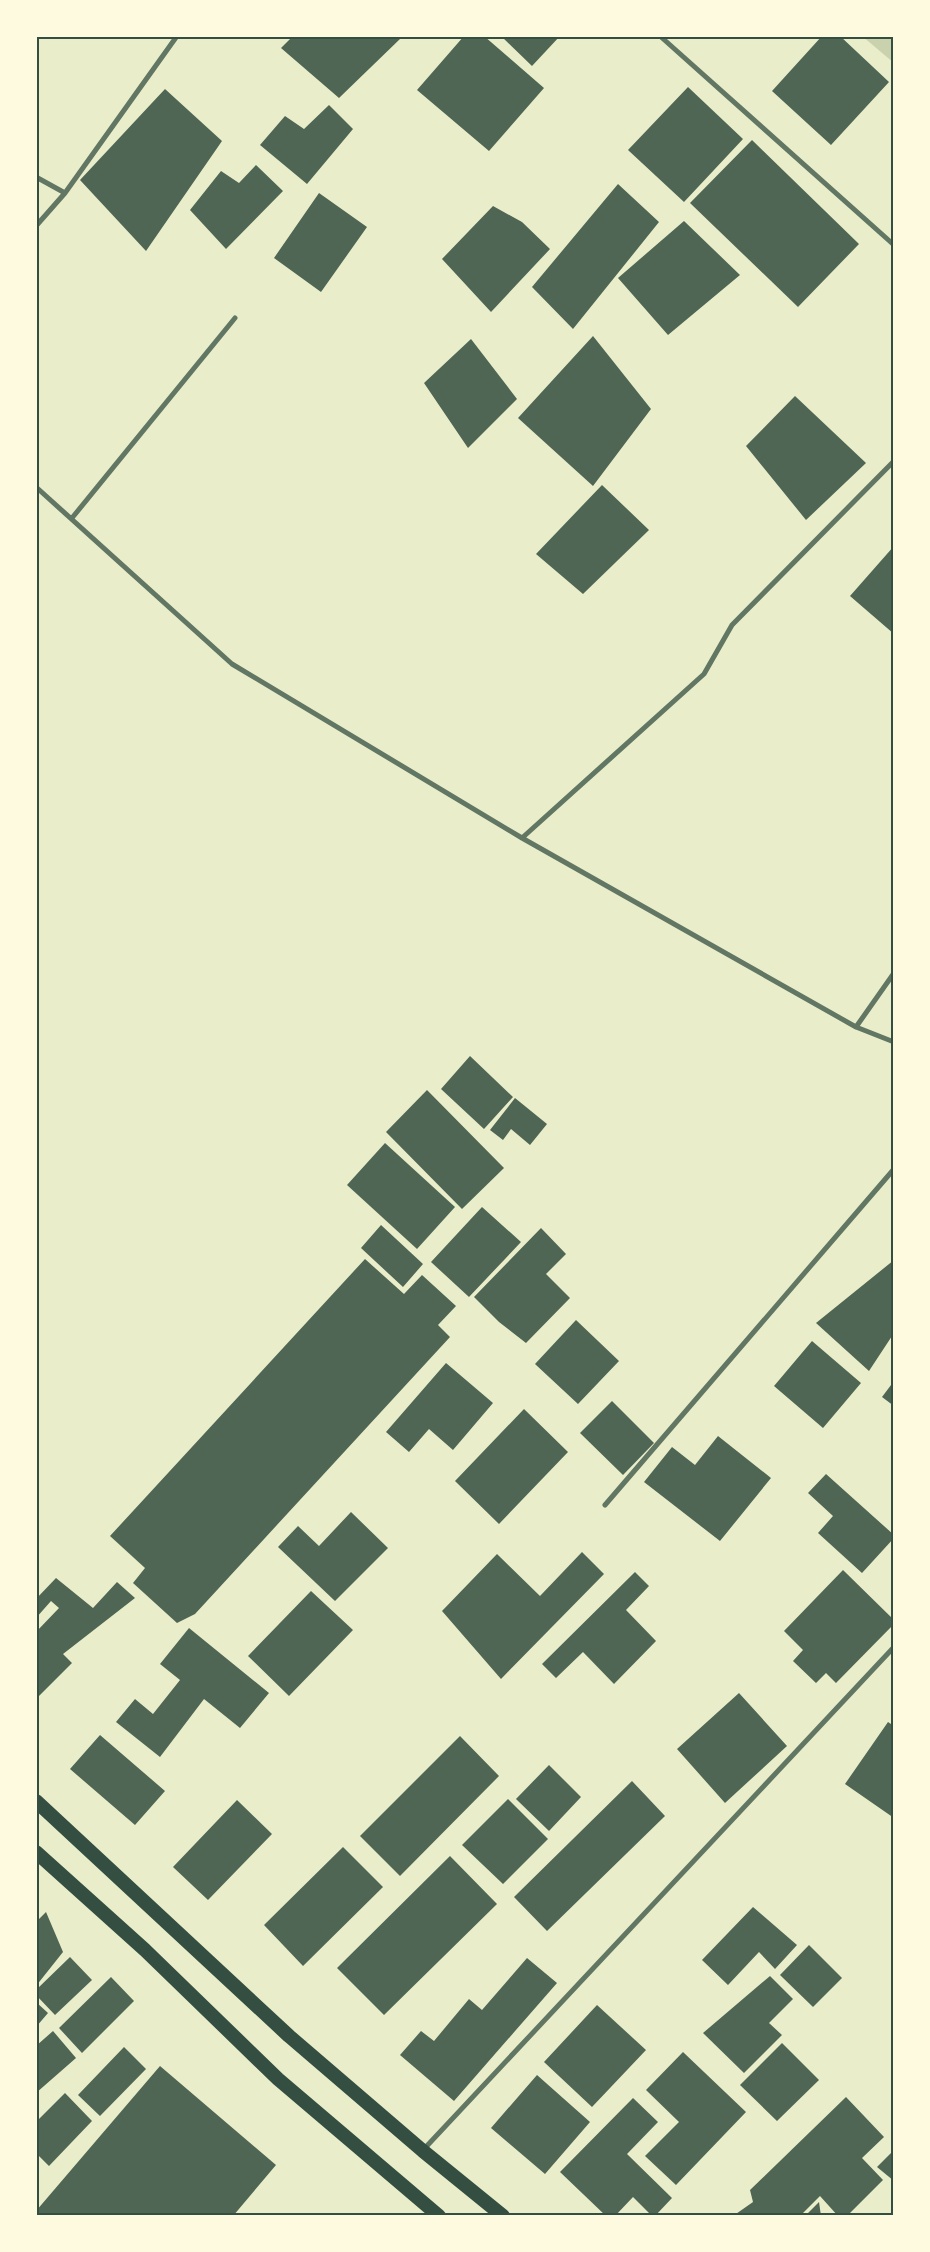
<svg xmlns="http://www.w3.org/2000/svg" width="930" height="2252" font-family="'Golos Text',sans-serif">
	<rect width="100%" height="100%" fill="#e9edc9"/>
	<path fill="#cad2ad" d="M862,36h32v27z"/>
	<path fill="#4f6655" d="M293,36h104l3,3 -61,59 -58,-50z
		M464,36h20l60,52 -55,63 -72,-61z
		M501,36h59l-28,30z
		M822,36h18l49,46 -58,63 -59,-54z
		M688,87l55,52 -59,63 -56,-52z
		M165,89l57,52 -76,110 -66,-71z
		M329,105l24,24 -46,55 -47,-39 25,-29 19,13z
		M752,140l107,104 -61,63 -108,-104z
		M256,165l27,26 -57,58 -36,-39 31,-39 18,12z
		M618,184l41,38 -86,107 -41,-42z
		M319,193l48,34 -46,65 -47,-34z
		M493,206l29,16 28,27 -59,63 -49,-53z
		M684,221l56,54 -72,60 -50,-57z
		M593,336l58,73 -58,77 -75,-68z
		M471,339l46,60 -49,49 -44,-65z
		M795,396l71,67 -60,57 -60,-74z
		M602,485l47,45 -66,64 -47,-40z
		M894,546v88l-44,-38z
		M470,1056l43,41 -29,32 -43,-40z
		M427,1090l77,78 -42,41 -76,-77z
		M515,1098l32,26 -17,21 -19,-16 -8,11 -13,-10z
		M385,1143l70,64 -38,42 -70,-64z
		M482,1207l39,35 -52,55 -38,-35z
		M381,1225l42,39 -20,23 -42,-39z
		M541,1228l25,26 -20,20 24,24 -44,45 -27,-21 -25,-25z
		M365,1259l39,35 18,-19 34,31 -18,19 12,12 -255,277 -18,9 -44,-40 12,-15 -35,-32z
		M894,1260v73l-25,38 -53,-48z
		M576,1320l43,41 -41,43 -43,-40z
		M812,1341l49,42 -38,45 -49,-42z
		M446,1363l47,40 -40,47 -24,-21 -20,23 -23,-20z
		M894,1381v25l-12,-9z
		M612,1401l42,42 -31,32 -43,-42z
		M524,1409l44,43 -69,72 -44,-43z
		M718,1436l53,42 -51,63 -76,-59 28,-35 23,18z
		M826,1474l68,61v3l-32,35 -44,-40 15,-17 -25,-23z
		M351,1512l37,36 -53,53 -57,-54 20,-21 21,20z
		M582,1552l22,22 -103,105 -59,-68 55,-57 43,42z
		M843,1570l51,50v4l-58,59 -10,-10 -10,10 -23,-22 10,-11 -19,-19z
		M635,1572l14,14 -23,24 30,31 -42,43 -31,-32 -27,26 -14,-14z
		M56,1578l37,30 24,-26 18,16 -72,56 9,9 -34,34 -2,-2v-63l23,-24 -8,-7 -15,17v-19z
		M311,1591l42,39 -64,66 -41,-40z
		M189,1628l80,65 -29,35 -36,-29 -44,58 -44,-35 19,-23 18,15 27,-34 -20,-16z
		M739,1693l48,53 -62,57 -48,-54z
		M888,1722l6,4v92l-49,-34z
		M100,1735l65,56 -30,34 -65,-56z
		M460,1736l39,40 -99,100 -40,-40z
		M549,1765l32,32 -32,34 -33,-32z
		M632,1781l33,35 -118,115 -33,-34z
		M508,1799l40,40 -45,45 -41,-39z
		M237,1800l35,34 -64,66 -35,-33z
		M343,1847l40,40 -80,79 -39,-41z
		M450,1856l47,48 -113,111 -47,-47z
		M753,1907l44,38 -22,24 -16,-17 -31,33 -26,-25z
		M46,1912l17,40 -27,34v-64z
		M809,1945l33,33 -29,29 -33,-32z
		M70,1957l22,23 -37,35 -19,-20v-5z
		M527,1958l30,25 -103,118 -54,-46 21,-24 13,10 35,-42 13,11z
		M770,1976l23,23 -24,24 13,12 -38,38 -41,-40z
		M111,1977l23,24 -52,52 -23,-25z
		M36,2002l12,11 -12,14z
		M597,2005l49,45 -54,57 -48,-45z
		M53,2031l23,27 -40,35v-47z
		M782,2043l37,37 -42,41 -37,-36z
		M124,2047l22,22 -46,47 -22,-21z
		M683,2052l63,60 -70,73 -31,-29 34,-34 -33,-32z
		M160,2066l116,99 -43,51h-197v-5z
		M537,2075l53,47 -45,52 -54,-46z
		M65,2093l27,28 -43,45 -13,-13v-31z
		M846,2097l38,40 -22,21 21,22 -36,36h-9l-18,-20 -20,20h-67l20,-14 -3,-12z
		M633,2098l25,24 -31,32 45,44 -17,18h-3l-19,-19 -18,19h-9l-46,-44z
		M894,2150v31l-17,-14z
		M819,2202l2,14h-16z"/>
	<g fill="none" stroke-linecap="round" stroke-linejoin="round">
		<path stroke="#617663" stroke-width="5" d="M660,36l234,209
			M36,177l29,16
			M36,226l29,-33 112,-157
			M36,487l196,177 290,174 334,189 38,15
			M72,518l163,-200
			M522,838l182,-164 28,-49 162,-164
			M856,1027l38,-54
			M605,1505l289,-336
			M424,2149l470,-502"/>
		<path stroke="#344e41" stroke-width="14" d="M36,1801l253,235 134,115 80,65
			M36,1852l109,98 133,129 161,137"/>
	</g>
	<rect width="930" height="2252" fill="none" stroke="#fefae0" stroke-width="75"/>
	<rect x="38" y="38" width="854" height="2176" fill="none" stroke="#344e41" stroke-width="2"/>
</svg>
